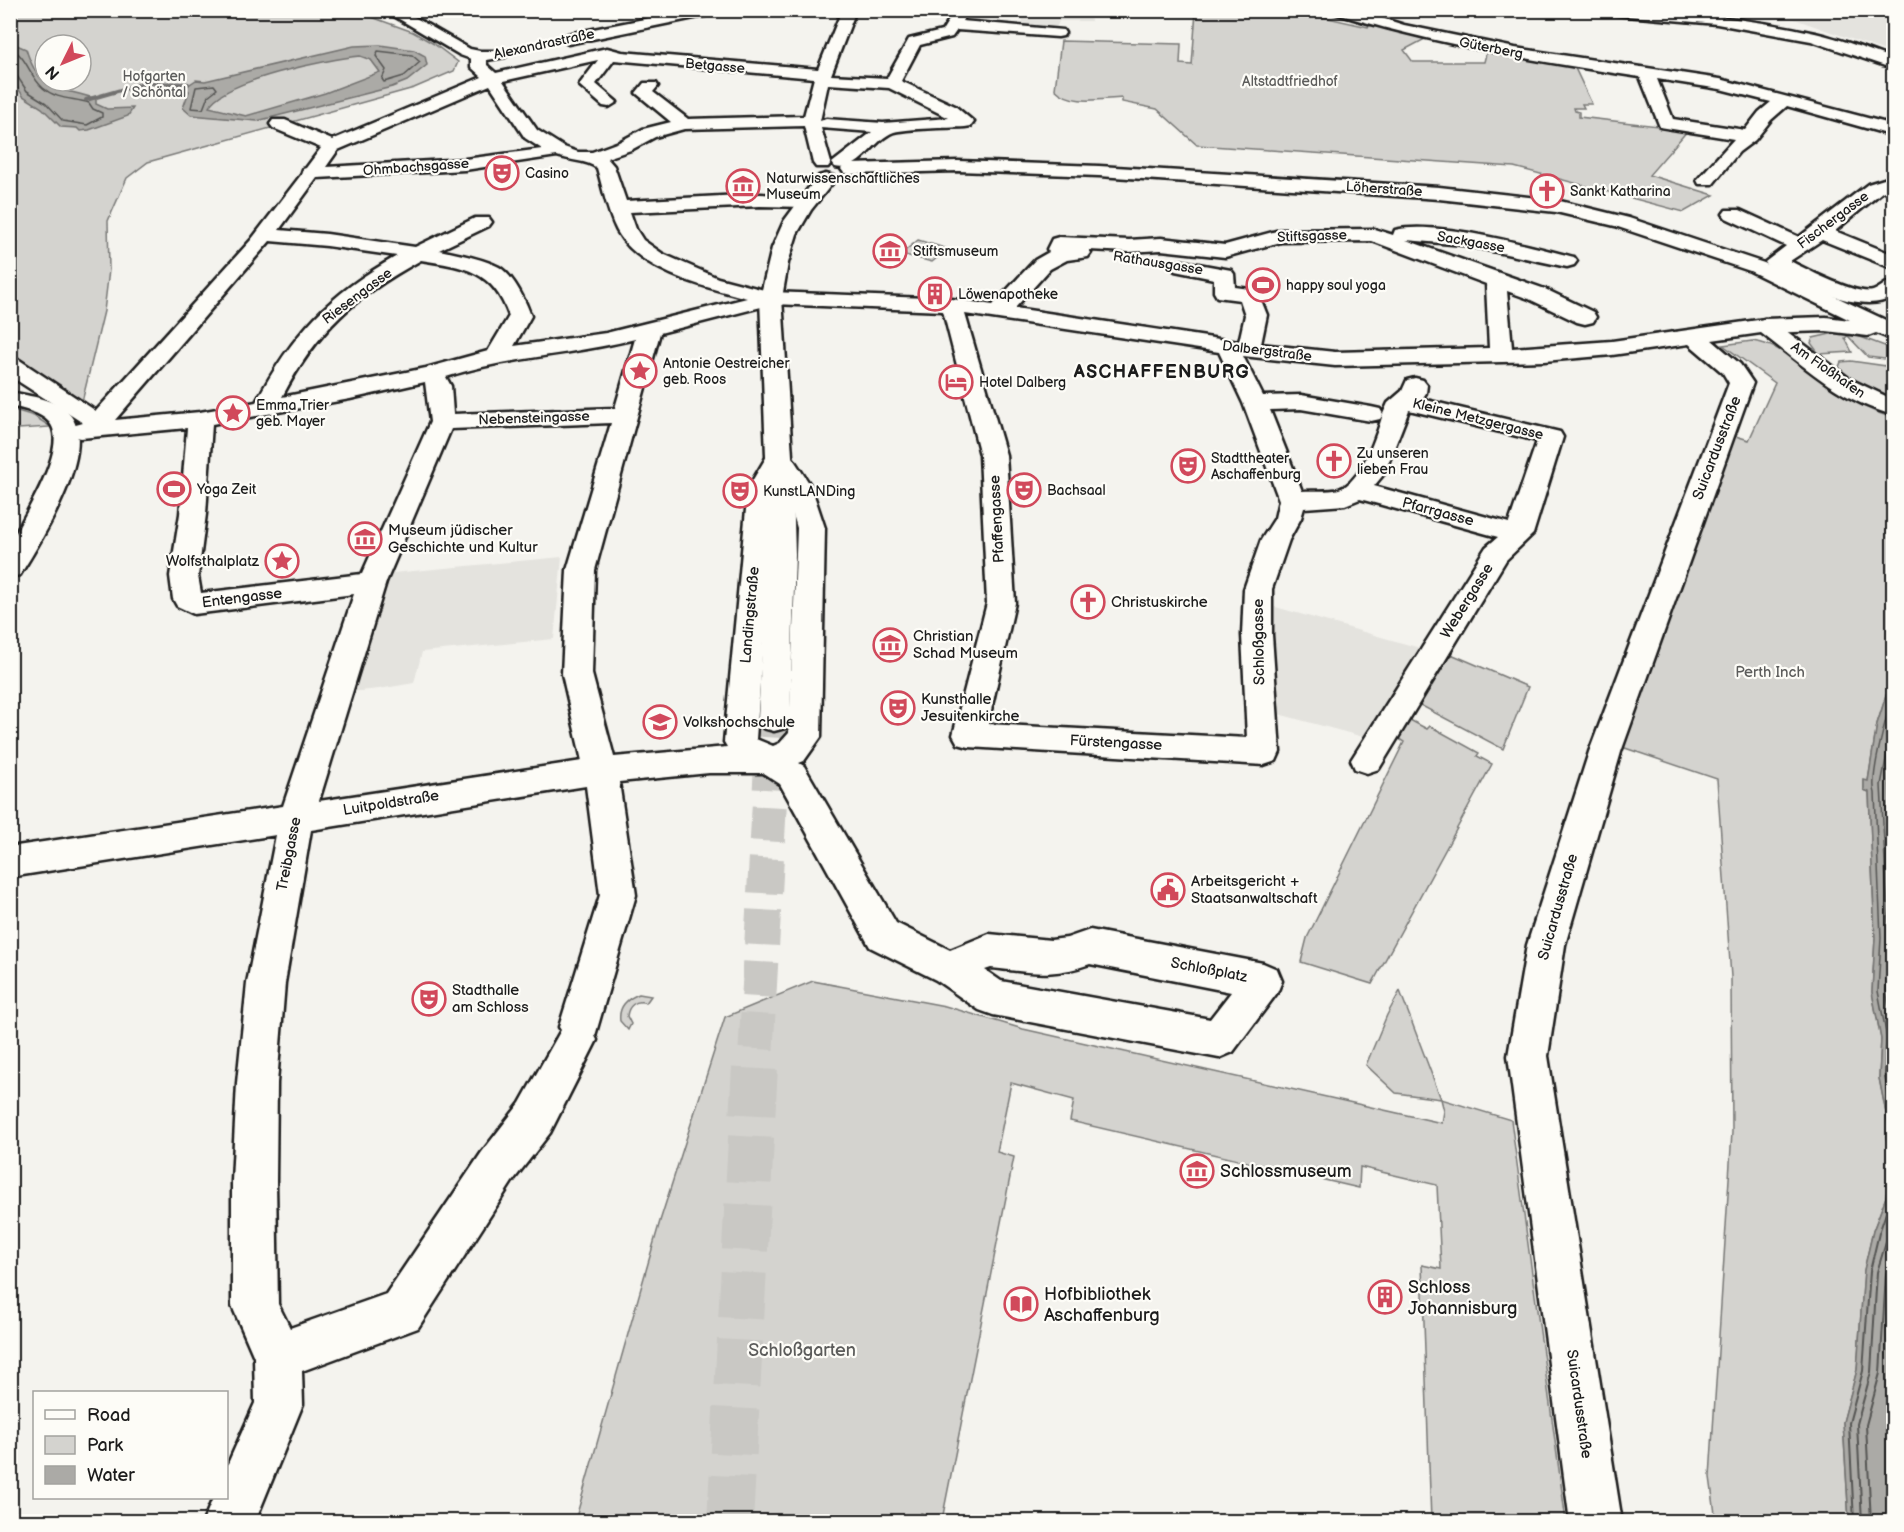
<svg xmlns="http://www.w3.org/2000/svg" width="1904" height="1532" font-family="'Balsamiq Sans',sans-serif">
	<rect width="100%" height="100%" fill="#f4f3ee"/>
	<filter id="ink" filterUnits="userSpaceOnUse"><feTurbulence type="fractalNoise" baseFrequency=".0167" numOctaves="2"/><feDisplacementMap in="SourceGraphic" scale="12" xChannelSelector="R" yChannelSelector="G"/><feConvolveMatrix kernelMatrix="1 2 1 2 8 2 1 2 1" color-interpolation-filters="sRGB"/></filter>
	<g filter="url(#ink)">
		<path fill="#e4e3de" d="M1025,11h64l2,10h-32l-4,10 -34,-3z
			M1772,11h121v43z
			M562,557l-8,82 -132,13 -8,31 -35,6 -39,4 42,-119z
			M1265,604l162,46 -60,88 -96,-26z"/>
		<path fill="#d4d3cf" stroke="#787876" stroke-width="1.5" fill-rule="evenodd" d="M30,10l325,1 58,21 21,12 24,18 -4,9 -40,17 -266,74 -21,16 -19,43 1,49 -5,41 -22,91 -71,-27v-361zM45,45h36v36h-36z
			M1196,11h101l71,16 4,-2 53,14 -21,11 9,12h71l3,-12 39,9 47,5 19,40h-10l2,4h-10l1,3 4,1v5l79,9 1,-2 30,5 -40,46 65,20 -30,17 -170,-45 -317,-22 -40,-36 -35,-7v-4c-23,1 -50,8 -67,-9l6,-48 120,3 -1,20 12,1z
			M918,240l30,9 -16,13 -31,-8z
			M1835,333l20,2 38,14v11l-25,-3 -20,-21 -3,2 7,14 -33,2 -8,-11 2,-5z
			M1752,341c31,4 51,26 75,44 21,15 42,26 66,33v224l-6,51 -10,31 -9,57h-4v9l5,2 6,146 -3,54 9,47 -2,39 12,60 -4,-1 2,15 4,1 -7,44 -13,34 -9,39 -7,100 -14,52 6,99h-133l-6,-44 22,-345 -1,-155 -14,-198 -101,-34 116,-310 17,5 26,-57 -52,-38z
			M1851,361l42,6v32c-17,-4 -44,-17 -54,-32l2,-5z
			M11,409l23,7 17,11 -33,2 -7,-13z
			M1451,654l77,33 -25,62 -83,-44z
			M1408,719l19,10 3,-3 49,27 -2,3 15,8 -120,220 -71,-22 6,-24 97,-196 -8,-5z
			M813,981l132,25 78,23 419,94 2,-12 -3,-12 -45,-6 -30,-28 21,-50 13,-24 41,108 70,21 55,401h-135l-9,-256 19,4 -4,-84 -77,-18 -1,21 -289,-67 4,-21 -63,-17 -14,69 17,5 -72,363 -21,-7 -3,9 -343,-1 85,-300 65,-204z
			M639,994l12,2 -5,7c-10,-4 -18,3 -19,13l4,8 -3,6 -8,-9c-2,-14 6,-22 19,-27z"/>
		<path fill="#abaaa6" stroke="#72716f" stroke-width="1.5" fill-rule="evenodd" d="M10,42l16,7c14,46 34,37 70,50v5l11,5 26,-1 -5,8 -39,14 -9,1 -3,-3 -16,-1 -19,-19 -19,-12 -12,-19z
			M380,45l34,5 11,6 2,9 -20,16 -15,6 -135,34 -66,-6 -8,-7 6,-17 -5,-3 12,-8 9,1 149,-35zM360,56l11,4 9,12 -55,21 -79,23 -37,-9c14,-27 120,-48 151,-51z
			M1893,642v879h-44l-6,-99 14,-52 7,-100 9,-39 13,-34 7,-43 -4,-2 -3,-15 5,1 -12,-60 2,-39 -9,-47 3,-54 -6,-146 -5,-2v-10l4,1 9,-57 10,-31z"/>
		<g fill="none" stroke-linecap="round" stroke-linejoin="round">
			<path stroke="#555553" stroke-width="1.5" d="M10,48c17,8 19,28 33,40 14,12 30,10 46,15l4,6 9,4v4l-15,8 -24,-4 -17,-18 -19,-12 -10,-15 -7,-1
				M378,51l34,4 8,7 -16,14 -20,6 -2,-3 4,-9 -10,-14z
				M214,85l3,4 -9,7 -5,13 -12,-1 5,-21z
				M1894,718l-13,67 8,153 -3,53 8,42
				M1894,769l-4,16 4,69
				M1886,1049l1,-11 -9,-47 3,-53 -6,-145c-6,-15 13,-83 19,-101"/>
			<path stroke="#555553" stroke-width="2" d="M1886,1048l-1,29 9,47
				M1854,1522l-5,-99 14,-52 7,-100 9,-38 15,-43
				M1862,1522l-5,-98 14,-52 6,-100 17,-56
				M1871,1522l-5,-97 14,-52 6,-99 8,-31"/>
			<path stroke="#72716f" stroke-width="4" d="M86,100l59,-17 43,1"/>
			<path stroke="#c9c8c4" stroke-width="35" stroke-dasharray="35 17" stroke-linecap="butt" d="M756,1049l18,-330"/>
			<path stroke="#c9c8c4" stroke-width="46" stroke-dasharray="46 22" stroke-linecap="butt" d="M730,1522l26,-474"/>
			<g stroke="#1c1c1c" stroke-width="5">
				<path id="minor" d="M384,10h18l68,39 10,2h25l3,3 -3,3 -18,3v5l9,8 111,-25 15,4 196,17 24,-59h14l-25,65 56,3 22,-39 33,-8 13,-21h14l-7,11 101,9 2,3 -2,3 -5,1 -101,-7 -5,7 -32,8 -19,36 54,25 19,16 -3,4 -6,1c-18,1 -56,1 -71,5 -21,7 -33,41 -59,35l-3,-4 40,-31 -51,-4 10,35 -3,4h-12l-3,-4 -9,-37 -120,3 -29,8 -24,13 -24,8 7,8 12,35 134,-7 53,3 3,4 -3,4 -7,2 -46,-1 -130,6 6,17 7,11 20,14 55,24 54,14 180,7 41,6 42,-45 14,-8 -2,-3 5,-10 7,-2 70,3 32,-2 64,7 55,-15 94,-1 19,6 2,-5c41,-10 136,16 179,27l3,4 -3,4 -7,2 -103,-22 -58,-5 139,49 48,23 3,5 -3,5 -8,2 -8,-2 -48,-23 -22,-8 5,57 100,-7 153,-22 8,2 77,58 44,21v15c-53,-13 -91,-50 -133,-82l-49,7 28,24 13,19 -132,369 -56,193 -17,111 74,466h-52l-62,-466 19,-111 62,-193 140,-369 -6,-10 -34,-29 -77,11 -68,6 -209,5 -92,-10 20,40 38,-1 70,12 9,2 3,5 5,-11 14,-12 5,-11 8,-2 8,2 4,5 -1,8 -4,6 138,33 3,5 -30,97 -27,26 -127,209 -12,4 -12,-4 -4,-9 135,-213 12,-10 -138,-38 -15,6 -41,3 -3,10 -12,22 -17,49v46l8,117 -4,9 -12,4 -295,-18 -11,-3 -5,-9 34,-132 -7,-148 -37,-144 -170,-7 -113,29 -65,237 -3,104 22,83 113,-10 -3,-5 24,-254 22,-37 9,-3 9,3 23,35 14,42 -4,209 -17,24 -5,2 5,3 92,157 54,27 39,-16 62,6 16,-2 23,-8 173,33 14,6 5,12 -5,12 -44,59 -14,6 -226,-43 -14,-5 -43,-30 -66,-33 -90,-163 -17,-11h-54l-90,9 17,113 -41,141 2,4 -47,93 -38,49 -94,146 -116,43 1,33 -48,118h-52l10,-24h13v-30l29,-65 -1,-46 -22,-51v-125l5,-98 10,-100 29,-148 -266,42v-30l273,-41 71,-212 -160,20 -17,-8 -4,-7 -3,-23 10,-62 7,-86 -106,10 -9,-2 -3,-5 3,-5 11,-3 -73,-47v-19l8,2 78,52 155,-171 50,-65 2,-6 3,-1 15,-20 -48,-20 -3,-4 3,-4h12l47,20 150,-63 -11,-10v-8l-11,-4zM598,60l-19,25 24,21 6,1 8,-5 -21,-18 18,-24 200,18 -10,38 -116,3 -35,-27 5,-6 -2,-3h-12l-8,10 35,29 -28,7 -24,13 -27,10h-14l-14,-5 -27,-17 -34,-49zM828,84l61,4 60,30 -66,5 -57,-4 -6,2zM490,85l35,53 17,11 -77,10 -139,8 12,-17zM557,156c13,5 30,4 40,12 6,20 10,44 20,63 23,41 88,56 130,67l-141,35 -92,13 17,-30c-5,-15 -17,-38 -29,-47 -12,-9 -48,-16 -63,-19l50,-24 3,-4 -3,-4h-14l-60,29 -88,-13 -48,-4 38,-52 148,-8zM270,241l57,5 70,10c-68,38 -105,78 -141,146l-56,10 -85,8zM1372,241l114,43 3,64 -154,4 -74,-8 6,-29 -10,-25 -22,-3 -1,-13 -3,-4 -49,-9 -7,2 -3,4 3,4 39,8v13l3,5 23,3 5,15 -6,27 -224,-34 35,-39 17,-9 21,-3 3,-4 -2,-3 40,2 32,-2 64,7 56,-15zM421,260c44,7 72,10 88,56l-21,35 -62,17 -144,29c36,-68 72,-100 139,-137zM965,314l254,38 24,51 36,97 -4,18 -14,22 -17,49 -2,46 5,103 -259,-14 27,-121 -9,-148zM635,339l-20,69 -162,6 -2,-28 -5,-9c62,-20 126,-22 189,-38zM425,382l5,40 -68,152 -161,19 -3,-17 8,-62 6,-90 138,-25zM1301,409l70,12 9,-2 3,-5c-6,20 -22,69 -44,75 -11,3 -26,1 -37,2l-32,-81zM1409,410l128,31 -28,82 -135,-37 10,-12zM611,423l-44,147 -5,104 20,87 -263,40 67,-219 65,-153zM780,478l5,8 12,42 -8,205 -9,10 -7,3 -17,-7 18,-251zM586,786l14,109 -41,132 2,3 -41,73 -38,49 -96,142 -96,34 -12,-24 -2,-123 1,-98 8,-100 26,-153zM1090,964l141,28 -21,27 -209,-38 -16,-11 6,-2c40,4 60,10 99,-4z
					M690,10h31l-7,4 -146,30 -8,-5 8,-5z
					M1332,10h24l48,15 111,23 205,31 174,46v11l-107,-30 -16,14 -16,20 -16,12 -26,32h-14l-2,-4 37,-41 -74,-12 -20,-50c-104,-16 -206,-33 -306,-64zM1657,79l63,10 51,13 -12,10 -14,18 -72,-11z
					M1597,10c74,0 146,7 218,23 27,6 53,17 79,26v10l-83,-28 -94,-17 -113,-10z
					M1894,176v12l-12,4 -47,39 59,24v14l-72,-29 -32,21c16,8 67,35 83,30 8,-3 12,-9 21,-11v16c-32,22 -96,-14 -126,-30l-3,-4 21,-16 -60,-28 -3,-4 3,-4h14l59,27 69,-53z"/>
			</g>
			<g stroke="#1c1c1c" stroke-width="5">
				<path id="major" d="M10,10h8l-8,5z
					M958,161l141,5 340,21 117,13 73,18 135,45 130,61v16l-18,-7 -8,3 -42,-5 -61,2 -8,-2 -3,-5 3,-5 8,-2 61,-2 24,3 -100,-49 -135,-45 -59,-14 -117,-13 -340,-23 -141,-5 -108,3 -6,-1 -3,-4 3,-4 6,-1z
					M826,174l7,2 2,4 -24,30 -14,24 -9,29 -6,35 10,158 3,98 -5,165 -5,9 -11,3 -11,-3 -5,-9 9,-165 -1,-98 -6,-158 12,-50 12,-27 23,-31 12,-14z
					M10,392c20,4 46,7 60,23 29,34 -30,128 -50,160l-10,2c0,-10 -2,-27 2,-36 10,-24 59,-95 37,-119 -9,-10 -26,-13 -39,-16z"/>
			</g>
			<use href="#minor" fill="#fdfcf7" fill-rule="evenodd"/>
			<use href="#major" fill="#fdfcf7" fill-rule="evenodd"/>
		</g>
	</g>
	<defs>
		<g id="theatre-ring" transform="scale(1.725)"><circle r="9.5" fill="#fdfcf7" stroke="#d1495b" stroke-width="1.5"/><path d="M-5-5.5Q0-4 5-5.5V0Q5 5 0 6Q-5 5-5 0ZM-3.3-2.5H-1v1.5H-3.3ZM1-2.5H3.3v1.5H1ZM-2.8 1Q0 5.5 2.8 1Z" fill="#d1495b"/></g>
		<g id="museum-ring" transform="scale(1.725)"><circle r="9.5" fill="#fdfcf7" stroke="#d1495b" stroke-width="1.5"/><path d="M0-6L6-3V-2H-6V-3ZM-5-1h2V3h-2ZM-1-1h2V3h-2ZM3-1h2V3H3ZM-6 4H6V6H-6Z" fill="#d1495b"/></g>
		<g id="church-ring" transform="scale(1.725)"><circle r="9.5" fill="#fdfcf7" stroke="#d1495b" stroke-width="1.5"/><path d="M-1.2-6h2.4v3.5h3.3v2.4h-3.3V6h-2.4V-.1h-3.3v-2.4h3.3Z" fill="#d1495b"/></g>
		<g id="stadium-ring" transform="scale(1.725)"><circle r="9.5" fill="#fdfcf7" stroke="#d1495b" stroke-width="1.5"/><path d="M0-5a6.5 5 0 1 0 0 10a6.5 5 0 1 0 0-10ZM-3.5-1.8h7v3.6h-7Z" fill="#d1495b"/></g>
		<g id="building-ring" transform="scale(1.725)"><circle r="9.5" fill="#fdfcf7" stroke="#d1495b" stroke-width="1.5"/><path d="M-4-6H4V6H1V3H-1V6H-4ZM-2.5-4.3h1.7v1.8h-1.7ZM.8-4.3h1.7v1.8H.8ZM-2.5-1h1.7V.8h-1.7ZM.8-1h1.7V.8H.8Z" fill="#d1495b"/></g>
		<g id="sight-ring" transform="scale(1.725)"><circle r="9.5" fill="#fdfcf7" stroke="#d1495b" stroke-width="1.5"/><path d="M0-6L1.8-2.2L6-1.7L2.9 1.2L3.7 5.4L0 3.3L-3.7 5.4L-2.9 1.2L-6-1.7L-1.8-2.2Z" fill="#d1495b"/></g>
		<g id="hotel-ring" transform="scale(1.725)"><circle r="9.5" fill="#fdfcf7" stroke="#d1495b" stroke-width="1.5"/><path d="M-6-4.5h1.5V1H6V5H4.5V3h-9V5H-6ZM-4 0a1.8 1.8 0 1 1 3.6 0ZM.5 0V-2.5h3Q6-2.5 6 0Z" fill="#d1495b"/></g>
		<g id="university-ring" transform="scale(1.725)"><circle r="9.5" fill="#fdfcf7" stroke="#d1495b" stroke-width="1.5"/><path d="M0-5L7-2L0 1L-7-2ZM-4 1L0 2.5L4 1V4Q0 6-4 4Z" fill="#d1495b"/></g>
		<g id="civic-ring" transform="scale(1.725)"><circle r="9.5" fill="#fdfcf7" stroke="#d1495b" stroke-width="1.5"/><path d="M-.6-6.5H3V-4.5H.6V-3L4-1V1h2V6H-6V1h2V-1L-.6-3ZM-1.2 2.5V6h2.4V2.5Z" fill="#d1495b"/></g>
		<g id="library-ring" transform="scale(1.725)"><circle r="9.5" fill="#fdfcf7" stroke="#d1495b" stroke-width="1.5"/><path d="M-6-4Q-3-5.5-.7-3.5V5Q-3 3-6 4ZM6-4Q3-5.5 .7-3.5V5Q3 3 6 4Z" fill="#d1495b"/></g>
	</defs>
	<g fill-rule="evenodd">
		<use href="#theatre-ring" x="502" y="173"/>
		<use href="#museum-ring" x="743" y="186"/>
		<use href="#church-ring" x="1547" y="191"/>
		<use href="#museum-ring" x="890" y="251"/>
		<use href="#stadium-ring" x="1263" y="285"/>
		<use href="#building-ring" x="935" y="294"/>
		<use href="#sight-ring" x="640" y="371"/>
		<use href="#hotel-ring" x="956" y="382"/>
		<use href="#sight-ring" x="233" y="413"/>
		<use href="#church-ring" x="1334" y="461"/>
		<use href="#theatre-ring" x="1188" y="466"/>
		<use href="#stadium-ring" x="174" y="489"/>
		<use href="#theatre-ring" x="1024" y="490"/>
		<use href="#theatre-ring" x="740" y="491"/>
		<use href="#museum-ring" x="365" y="539"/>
		<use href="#sight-ring" x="282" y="561"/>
		<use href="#church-ring" x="1088" y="602"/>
		<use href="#museum-ring" x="890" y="645"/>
		<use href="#theatre-ring" x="898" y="708"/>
		<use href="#university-ring" x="660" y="722"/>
		<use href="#civic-ring" x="1168" y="890"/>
		<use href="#theatre-ring" x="429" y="999"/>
		<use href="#museum-ring" x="1197" y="1171"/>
		<use href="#building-ring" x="1385" y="1297"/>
		<use href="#library-ring" x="1021" y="1304"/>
	</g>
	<g text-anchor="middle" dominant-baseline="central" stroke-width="4.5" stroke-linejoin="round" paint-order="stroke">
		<g font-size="14" fill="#1c1c1c" stroke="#fdfcf7">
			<text transform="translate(544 44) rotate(-12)">Alexandrastraße</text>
			<text transform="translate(1491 48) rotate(11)">Güterberg</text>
			<text transform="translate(715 66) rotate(5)">Betgasse</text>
			<text transform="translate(416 167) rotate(-4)">Ohmbachsgasse</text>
			<text transform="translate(1384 189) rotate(4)">Löherstraße</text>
			<text transform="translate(1833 220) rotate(-37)">Fischergasse</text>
			<text transform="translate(1312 236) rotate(-2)">Stiftsgasse</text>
			<text transform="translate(1471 242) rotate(10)">Sackgasse</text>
			<text transform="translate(1158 263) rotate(9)">Rathausgasse</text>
			<text transform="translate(357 296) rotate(-37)">Riesengasse</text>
			<text transform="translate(1267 351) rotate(7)">Dalbergstraße</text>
			<text transform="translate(1828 370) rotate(35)">Am Floßhafen</text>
			<text transform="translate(534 418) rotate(-2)">Nebensteingasse</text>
			<text transform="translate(1478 419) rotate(14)">Kleine Metzgergasse</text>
		</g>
		<g font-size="14" fill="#5c5c5b" stroke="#fdfcf7">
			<text x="154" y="76">Hofgarten<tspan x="154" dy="16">/ Schöntal</tspan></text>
			<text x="1290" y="81">Altstadtfriedhof</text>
		</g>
		<g font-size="14" fill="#1c1c1c" stroke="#fdfcf7" text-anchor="start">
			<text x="525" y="173">Casino</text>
			<text x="766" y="178">Naturwissenschaftliches<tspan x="766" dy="16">Museum</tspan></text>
			<text x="1570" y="191">Sankt Katharina</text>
			<text x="913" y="251">Stiftsmuseum</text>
			<text x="1286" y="285">happy soul yoga</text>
			<text x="958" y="294">Löwenapotheke</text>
			<text x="663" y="363">Antonie Oestreicher<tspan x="663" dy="16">geb. Roos</tspan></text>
			<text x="979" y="382">Hotel Dalberg</text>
			<text x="256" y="405">Emma Trier<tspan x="256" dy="16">geb. Mayer</tspan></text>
			<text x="1357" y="453">Zu unseren<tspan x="1357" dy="16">lieben Frau</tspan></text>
			<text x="1211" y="458">Stadttheater<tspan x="1211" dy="16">Aschaffenburg</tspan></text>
			<text x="197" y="489">Yoga Zeit</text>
			<text x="1047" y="490">Bachsaal</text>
			<text x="763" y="491">KunstLANDing</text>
		</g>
		<g font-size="15" fill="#1c1c1c" stroke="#fdfcf7">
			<text transform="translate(1717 448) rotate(-69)">Suicardusstraße</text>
			<text transform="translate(1438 512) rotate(15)">Pfarrgasse</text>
			<text transform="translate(997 519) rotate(-93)">Pfaffengasse</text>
			<text transform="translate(242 598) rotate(-7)">Entengasse</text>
			<text transform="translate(1467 601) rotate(-58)">Webergasse</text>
			<text transform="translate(750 615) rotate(-85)">Landingstraße</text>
			<text transform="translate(1259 642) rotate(-91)">Schloßgasse</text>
			<text transform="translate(1116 743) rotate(3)">Fürstengasse</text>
			<text transform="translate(391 803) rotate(-9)">Luitpoldstraße</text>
			<text transform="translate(289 854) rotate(-79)">Treibgasse</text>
			<text transform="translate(1558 907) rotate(-74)">Suicardusstraße</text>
			<text transform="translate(1209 970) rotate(11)">Schloßplatz</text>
			<text transform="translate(1579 1404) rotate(82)">Suicardusstraße</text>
		</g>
		<g font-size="15" fill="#1c1c1c" stroke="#fdfcf7" text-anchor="start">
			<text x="388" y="530">Museum jüdischer<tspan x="388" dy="17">Geschichte und Kultur</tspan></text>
			<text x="259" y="561" text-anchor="end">Wolfsthalplatz</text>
			<text x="1111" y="602">Christuskirche</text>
			<text x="913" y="636">Christian<tspan x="913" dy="17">Schad Museum</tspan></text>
			<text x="921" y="699">Kunsthalle<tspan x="921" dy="17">Jesuitenkirche</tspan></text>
			<text x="683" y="722">Volkshochschule</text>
			<text x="1191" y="881">Arbeitsgericht +<tspan x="1191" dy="17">Staatsanwaltschaft</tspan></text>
			<text x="452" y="990">Stadthalle<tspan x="452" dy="17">am Schloss</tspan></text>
		</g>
		<g font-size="15" fill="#5c5c5b" stroke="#fdfcf7">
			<text x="1770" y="672">Perth Inch</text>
		</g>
		<g font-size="18" font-weight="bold" letter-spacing="1.5" fill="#1c1c1c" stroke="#fdfcf7">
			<text x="1162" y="372">ASCHAFFENBURG</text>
		</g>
		<g font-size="18" fill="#1c1c1c" stroke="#fdfcf7" text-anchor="start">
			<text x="1220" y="1171">Schlossmuseum</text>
			<text x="1408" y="1287">Schloss<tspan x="1408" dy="21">Johannisburg</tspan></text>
			<text x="1044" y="1294">Hofbibliothek<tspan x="1044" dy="21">Aschaffenburg</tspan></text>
		</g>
		<g font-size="18" fill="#5c5c5b" stroke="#fdfcf7">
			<text x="802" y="1350">Schloßgarten</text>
		</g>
	</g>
	<rect width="1904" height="1532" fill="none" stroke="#fdfcf7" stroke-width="36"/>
	<rect x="18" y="18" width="1868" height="1496" fill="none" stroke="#1c1c1c" stroke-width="2" filter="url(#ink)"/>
	<rect x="33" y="1391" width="195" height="108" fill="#fdfcf7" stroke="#a3a29f" stroke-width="1.5"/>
	<rect x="45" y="1410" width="30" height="9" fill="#fdfcf7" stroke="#a3a29f" stroke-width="1.5"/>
	<text x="87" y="1421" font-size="18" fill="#1c1c1c">Road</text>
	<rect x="45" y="1436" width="30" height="18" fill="#d4d3cf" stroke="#a3a29f" stroke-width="1.5"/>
	<text x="87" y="1451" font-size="18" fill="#1c1c1c">Park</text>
	<rect x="45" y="1466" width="30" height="18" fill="#abaaa6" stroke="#a3a29f" stroke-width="1.5"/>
	<text x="87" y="1481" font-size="18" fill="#1c1c1c">Water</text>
	<g transform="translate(63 63) rotate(227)"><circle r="28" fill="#fdfcf7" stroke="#a3a29f" stroke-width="1.5"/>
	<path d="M0-4.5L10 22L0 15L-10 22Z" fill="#d1495b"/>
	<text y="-9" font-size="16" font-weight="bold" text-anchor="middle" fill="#1c1c1c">N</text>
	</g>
</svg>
